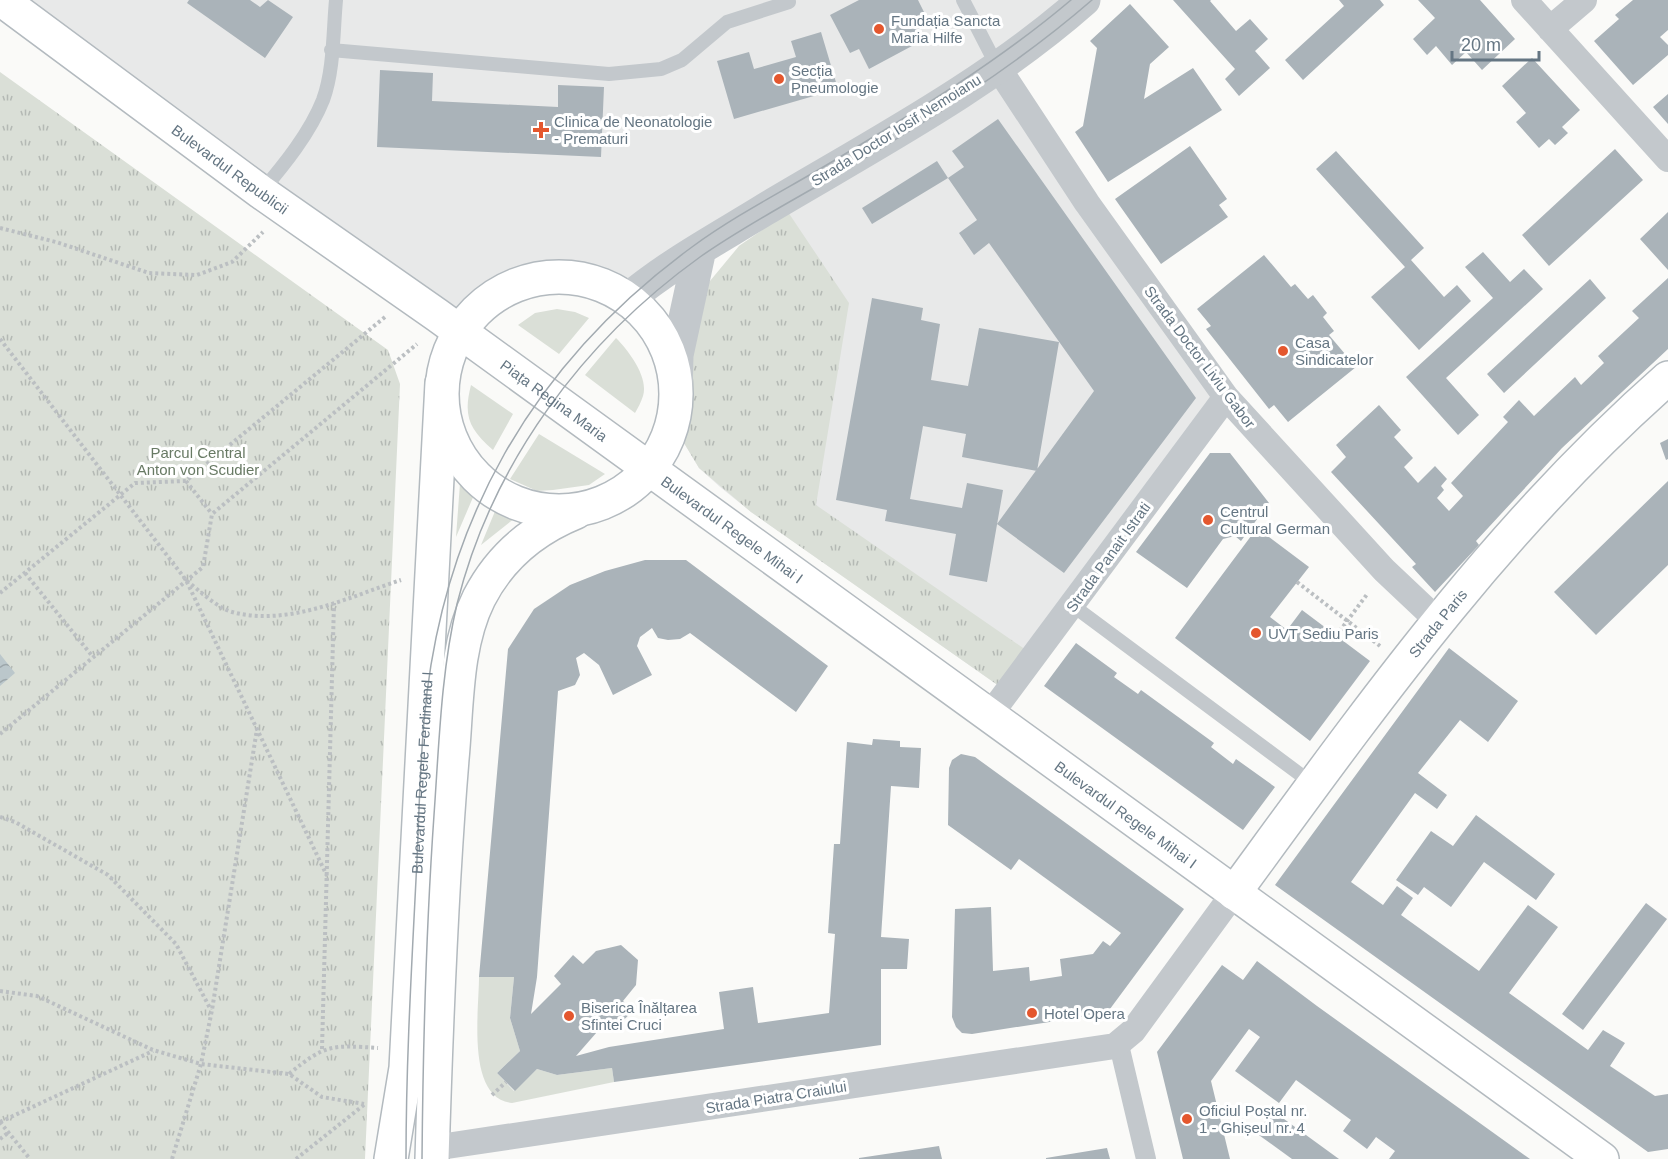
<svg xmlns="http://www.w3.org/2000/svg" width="1668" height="1159" font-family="Helvetica,sans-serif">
	<defs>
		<pattern id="park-tufts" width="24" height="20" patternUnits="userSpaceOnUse" patternTransform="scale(1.5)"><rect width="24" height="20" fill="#dadfd7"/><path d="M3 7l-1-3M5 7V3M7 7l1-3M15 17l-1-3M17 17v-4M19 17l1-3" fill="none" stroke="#b4b9b4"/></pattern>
		<pattern id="water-waves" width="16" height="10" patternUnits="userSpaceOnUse" patternTransform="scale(1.5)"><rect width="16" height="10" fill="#bbc7cb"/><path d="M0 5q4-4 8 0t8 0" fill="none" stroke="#9ca6aa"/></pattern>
	</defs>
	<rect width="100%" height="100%" fill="#fafaf8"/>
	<path fill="#e8e9e9" d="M2,0h1063l-127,97 -314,200 -29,-14 -21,-5 -41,2 -38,16 -18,15 -17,21z
		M996,80l218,313 -215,293 -248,-174 -31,-25 -21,-19 -15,-25 -5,-34 60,-163z"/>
	<path fill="#dadfd7" d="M557,309l18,3 14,6 -30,36 -41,-29 17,-12z
		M616,338c12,12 33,39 27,58 -2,6 -5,12 -8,17l-50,-38z
		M471,385l42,29 -20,36c-24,-21 -30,-34 -22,-65z
		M539,434l66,40 -16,11 -36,5 -16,1 -27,-12z
		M461,470l16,18 -21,49z
		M498,504l22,10 -39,31z
		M479,977h35l-4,41 10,33 -23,22 17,18 23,-22 20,6 55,-7 2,14 -102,21c-46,-5 -33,-91 -33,-126z"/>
	<path fill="url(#park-tufts)" d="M0,72l388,278 12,34 -35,775h-365z
		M788,212l61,91 -33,202 210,145 -27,36 -248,-174 -52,-44 -15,-25 -5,-34v-28l26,-94 34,-41z"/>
	<path fill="url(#water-waves)" d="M0,654l15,19 -15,13z"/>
	<path fill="#aab3b9" d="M189,0h61l10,7 8,-7 25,17 -28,41 -78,-55z
		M859,0h59l7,14 -10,5 10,20 -56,30 -10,-20 -9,4 -20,-38z
		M1173,0h38l-1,1 26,30 14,-12 18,20 -13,12 15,17 -31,28 -14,-17 10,-10z
		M1339,0h41l4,5 -81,75 -18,-20 59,-54z
		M1418,0h62l35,39 -33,31 -16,-18 -14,13 -16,-19 -9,9 -14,-16 22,-21z
		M1633,0h35v30l-8,7 8,8v10l-35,30 -39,-44 25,-22 -4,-4z
		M1130,4l39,43 -19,17 -6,35 49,-31 29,42 -114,72 -33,-50 8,-6 14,-78 -7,-7z
		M821,32l17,57 -104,30 -17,-58 32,-9 5,17 42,-12 -5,-16z
		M1532,58l48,52 -18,17 6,6 -13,12 -6,-6 -10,9 -23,-26 10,-9 -24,-27z
		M380,70l53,3 -1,28 126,6v-22l46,2 -3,70 -224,-10z
		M1668,94v30l-15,-17z
		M998,119l198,279 -132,175 -67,-49 97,-133 -105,-148 -15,12 -15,-22 18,-13 -29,-42 16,-11 -12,-16z
		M1190,146l37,53 -8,6 9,12 -67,47 -46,-65z
		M1615,149l28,31 -94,86 -27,-31z
		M1336,151l88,97 -13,12 33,37 13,-12 14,16 -52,49 -48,-53 34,-30 -89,-98z
		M937,161l11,17 -76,46 -10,-16z
		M1668,212v58l-28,-31z
		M1483,252l27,30 14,-13 19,20 -97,89 33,37 -21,20 -52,-58 87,-79 -28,-31z
		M1264,255l27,32 4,-3 13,15 5,-4 14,18 -4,4 11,14 -5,4 27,32 -68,55 -14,-17 -5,4 -63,-80 5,-3 -14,-17z
		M1668,278v71l-106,99 -86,93 3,4 -44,47 -23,-25 4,-3 -85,-92 15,-15 -10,-12 43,-40 22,25 -7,7 19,21 -9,9 14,16 17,-17 12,13 -6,7 3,4 -7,8 12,13 14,-15 -12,-13 57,-61 -5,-5 16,-17 15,16 41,-39 6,8 23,-22 -6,-7 41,-38 -7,-7z
		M1590,279l16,19 -102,95 -17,-19z
		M872,298l51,10 -2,12 19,4 -9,56 37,6 11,-58 80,14 -22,129 -75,-14 4,-23 -43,-8 -13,73 52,9 5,-25 36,7 -16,92 -38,-7 7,-41 -71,-13 2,-11 -51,-10z
		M1668,439v20l-2,1 -6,-17z
		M1210,453h20l39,50 -28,38 -6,-5 -12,3 -36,49 -51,-36z
		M1668,481v84l-72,70 -42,-43z
		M1257,528l52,39 -39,50 17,13 15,-20 68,51 -60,80 -135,-103z
		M645,560h41l142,106 -32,46 -106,-79 -10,6 -12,1 -10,-2 -6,-10 -12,9 -3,9 15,29 -39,20 -14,-30 -15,-12 -8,5 4,17 -5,10 -17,6 -21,286 -6,37 30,-30 -7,-8 19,-21 10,9 13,-13 25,-6 17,15 -2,25 -13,16 10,10 -21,20 -8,-7 -28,32 33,-9 115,-18 -5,-37 34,-5 5,36 71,-10 6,-79 -7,-1 6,-89h6l7,-102 25,3 1,-6 27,2v6l21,1 -2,40 -28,-2 -10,151 28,2 -2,30h-26v76l-267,37 -2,-14 -55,7 -20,-6 -22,22 -18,-18 23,-22 -10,-33 4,-41h-35l29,-328 26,-40 36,-24 35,-14z
		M1076,643l41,30 -3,4 24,17 3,-4 73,53 -3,4 22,17 3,-5 39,28 -32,43 -199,-144z
		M1449,648l69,53 -30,41 -28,-22 -42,53 29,22 -10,14 -22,-16 -64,89 32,23 14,-19 16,12 -12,17 78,56 49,-66 30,22 -49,66 79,57 15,-20 22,13 -15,23 45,30 13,-2v55l-20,3 -373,-267z
		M961,754l14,3 209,152 -77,104 -135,21 -10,-1 -6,-6 -4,-10 3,-108 36,-2 2,64 36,-4 1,14 32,-5 -2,-17 33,-5 10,-13 7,5 11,-13 -102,-74 -8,11 -63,-45 1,-57 3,-8z
		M1476,815l79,59 -19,26 -52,-38 -33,45 -27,-20 -6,8 -22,-15 35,-49 22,15z
		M1646,903l21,16 -84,111 -21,-16z
		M1257,961l60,45 213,153h-141l6,-8 -19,-14 -9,12 -24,-18 8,-11 -55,-40 -17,23 -44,-32 25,-34 -11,-8 -38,52 19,78h-47l-26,-107 65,-87 21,15z
		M1273,1111l66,48h-47l-36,-26z
		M939,1146l3,13h-83v-1z
		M1107,1148l3,11h-64v-1z"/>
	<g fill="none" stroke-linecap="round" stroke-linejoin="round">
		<g stroke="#b3babf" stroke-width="36">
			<g id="secondary">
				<path id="s1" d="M2,0l259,192 176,123 1165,844"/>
				<circle cx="559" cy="394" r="117"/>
				<path id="s2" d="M1234,893c134,-183 262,-364 434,-515"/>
				<path id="s3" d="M391,1159l15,-91 36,-685"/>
				<path d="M432,1159c4,-134 9,-267 20,-400 5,-53 3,-113 27,-161 21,-41 55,-69 97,-86"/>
			</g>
		</g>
		<path stroke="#bbbfc2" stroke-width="4" stroke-dasharray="3 3" stroke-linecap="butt" d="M0,228l56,14 93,31 48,2 35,-13 31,-30
			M0,339l186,241 141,296
			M186,481l26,33
			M25,573l68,84
			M187,581c12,9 30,27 45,31 56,15 117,-15 169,-32
			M1297,582l83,64
			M0,593l135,-110 51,-2 199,-164
			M1336,636l32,-43
			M0,734l203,-167 9,-53 205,-170
			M0,817l15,5 93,53 68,69 35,66
			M0,991l37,5 116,54 48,14 88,10 33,23 42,7
			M322,1049l12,-446
			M289,1074c36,-30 43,-29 89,-26
			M492,1095l14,-13
			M0,1122l153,-71
			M0,1122l30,37
			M0,1139l9,-7
			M172,1159l29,-95 11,-54 45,-281
			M296,1159l69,-55"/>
		<path stroke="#c3c8cc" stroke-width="14" d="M963,0l34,66
			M331,50l278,24 52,-5 21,-9 45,-38 62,-20
			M261,192c23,-27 49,-59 62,-92 11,-30 10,-68 13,-100
			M1072,605l241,179"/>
		<path stroke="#c3c8cc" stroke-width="20" d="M1119,1045l27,114"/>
		<path stroke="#c3c8cc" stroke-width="26" d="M1524,0l144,159
			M1550,29l34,-29
			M997,66l90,137 139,194 158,173 53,50
			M989,716l237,-319
			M433,1148l682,-102 18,-15 101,-138"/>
		<path stroke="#c3c8cc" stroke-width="33" d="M627,300c43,-36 90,-61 137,-90 109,-65 225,-126 320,-210
			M676,393l1,-38 23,-106"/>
		<use href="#secondary" stroke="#fff" stroke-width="33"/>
		<path stroke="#a2aab0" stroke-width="1.5" d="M406,1159c0,-100 6,-199 11,-299 2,-47 3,-93 7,-139 17,-197 108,-357 268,-474 45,-33 95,-58 143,-87 82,-49 164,-99 236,-160
			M422,1159c1,-115 4,-229 12,-344 5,-70 7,-143 23,-211 35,-141 126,-263 243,-347 44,-31 92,-56 138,-83 88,-52 177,-107 254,-174"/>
	</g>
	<g fill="#e4572e" stroke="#fff" stroke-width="2">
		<circle cx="879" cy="29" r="6"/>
		<circle cx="779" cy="79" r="6"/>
		<path d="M538 121h6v6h6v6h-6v6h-6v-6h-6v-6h6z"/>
		<circle cx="1283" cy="351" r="6"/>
		<circle cx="1208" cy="520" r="6"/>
		<circle cx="1256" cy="633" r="6"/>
		<circle cx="1032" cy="1013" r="6"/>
		<circle cx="569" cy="1016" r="6"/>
		<circle cx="1187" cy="1119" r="6"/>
	</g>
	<g text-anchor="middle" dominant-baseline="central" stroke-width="6" stroke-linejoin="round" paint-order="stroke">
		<g font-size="15" fill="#657683" stroke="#fff" text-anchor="start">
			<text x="891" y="20">Fundația Sancta<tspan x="891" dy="17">Maria Hilfe</tspan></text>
			<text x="791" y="70">Secția<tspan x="791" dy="17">Pneumologie</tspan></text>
			<text x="554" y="121">Clinica de Neonatologie<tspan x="554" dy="17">- Prematuri</tspan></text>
			<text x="1295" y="342">Casa<tspan x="1295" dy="17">Sindicatelor</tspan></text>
			<text x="1220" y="511">Centrul<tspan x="1220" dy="17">Cultural German</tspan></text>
			<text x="1268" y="633">UVT Sediu Paris</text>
			<text x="581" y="1007">Biserica Înălțarea<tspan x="581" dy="17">Sfintei Cruci</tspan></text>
			<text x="1044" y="1013">Hotel Opera</text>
			<text x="1199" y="1110">Oficiul Poștal nr.<tspan x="1199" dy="17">1 - Ghișeul nr. 4</tspan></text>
		</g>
		<g font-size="15" fill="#657683" stroke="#fff">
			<text transform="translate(896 130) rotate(-32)">Strada Doctor Iosif Nemoianu</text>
			<text stroke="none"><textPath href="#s1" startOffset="284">Bulevardul Republicii</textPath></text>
			<text transform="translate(1200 357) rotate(53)">Strada Doctor Liviu Gabor</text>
			<text stroke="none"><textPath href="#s1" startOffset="682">Piața Regina Maria</textPath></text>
			<text stroke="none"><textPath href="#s1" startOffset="902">Bulevardul Regele Mihai I</textPath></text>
			<text transform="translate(1108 557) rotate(-54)">Strada Panait Istrati</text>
			<text stroke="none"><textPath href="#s2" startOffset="338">Strada Paris</textPath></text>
			<text stroke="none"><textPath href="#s3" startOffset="388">Bulevardul Regele Ferdinand I</textPath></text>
			<text stroke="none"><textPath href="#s1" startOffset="1388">Bulevardul Regele Mihai I</textPath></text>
			<text transform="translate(776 1097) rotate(-9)">Strada Piatra Craiului</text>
		</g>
		<g font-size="15" fill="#687a64" stroke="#fff">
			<text x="198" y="452">Parcul Central<tspan x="198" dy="17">Anton von Scudier</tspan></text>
		</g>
	</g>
	<path d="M1452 51v9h87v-9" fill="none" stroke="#657683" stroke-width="3"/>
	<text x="1461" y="51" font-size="18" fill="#657683" stroke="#ffffff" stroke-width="4.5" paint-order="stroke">20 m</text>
</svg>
